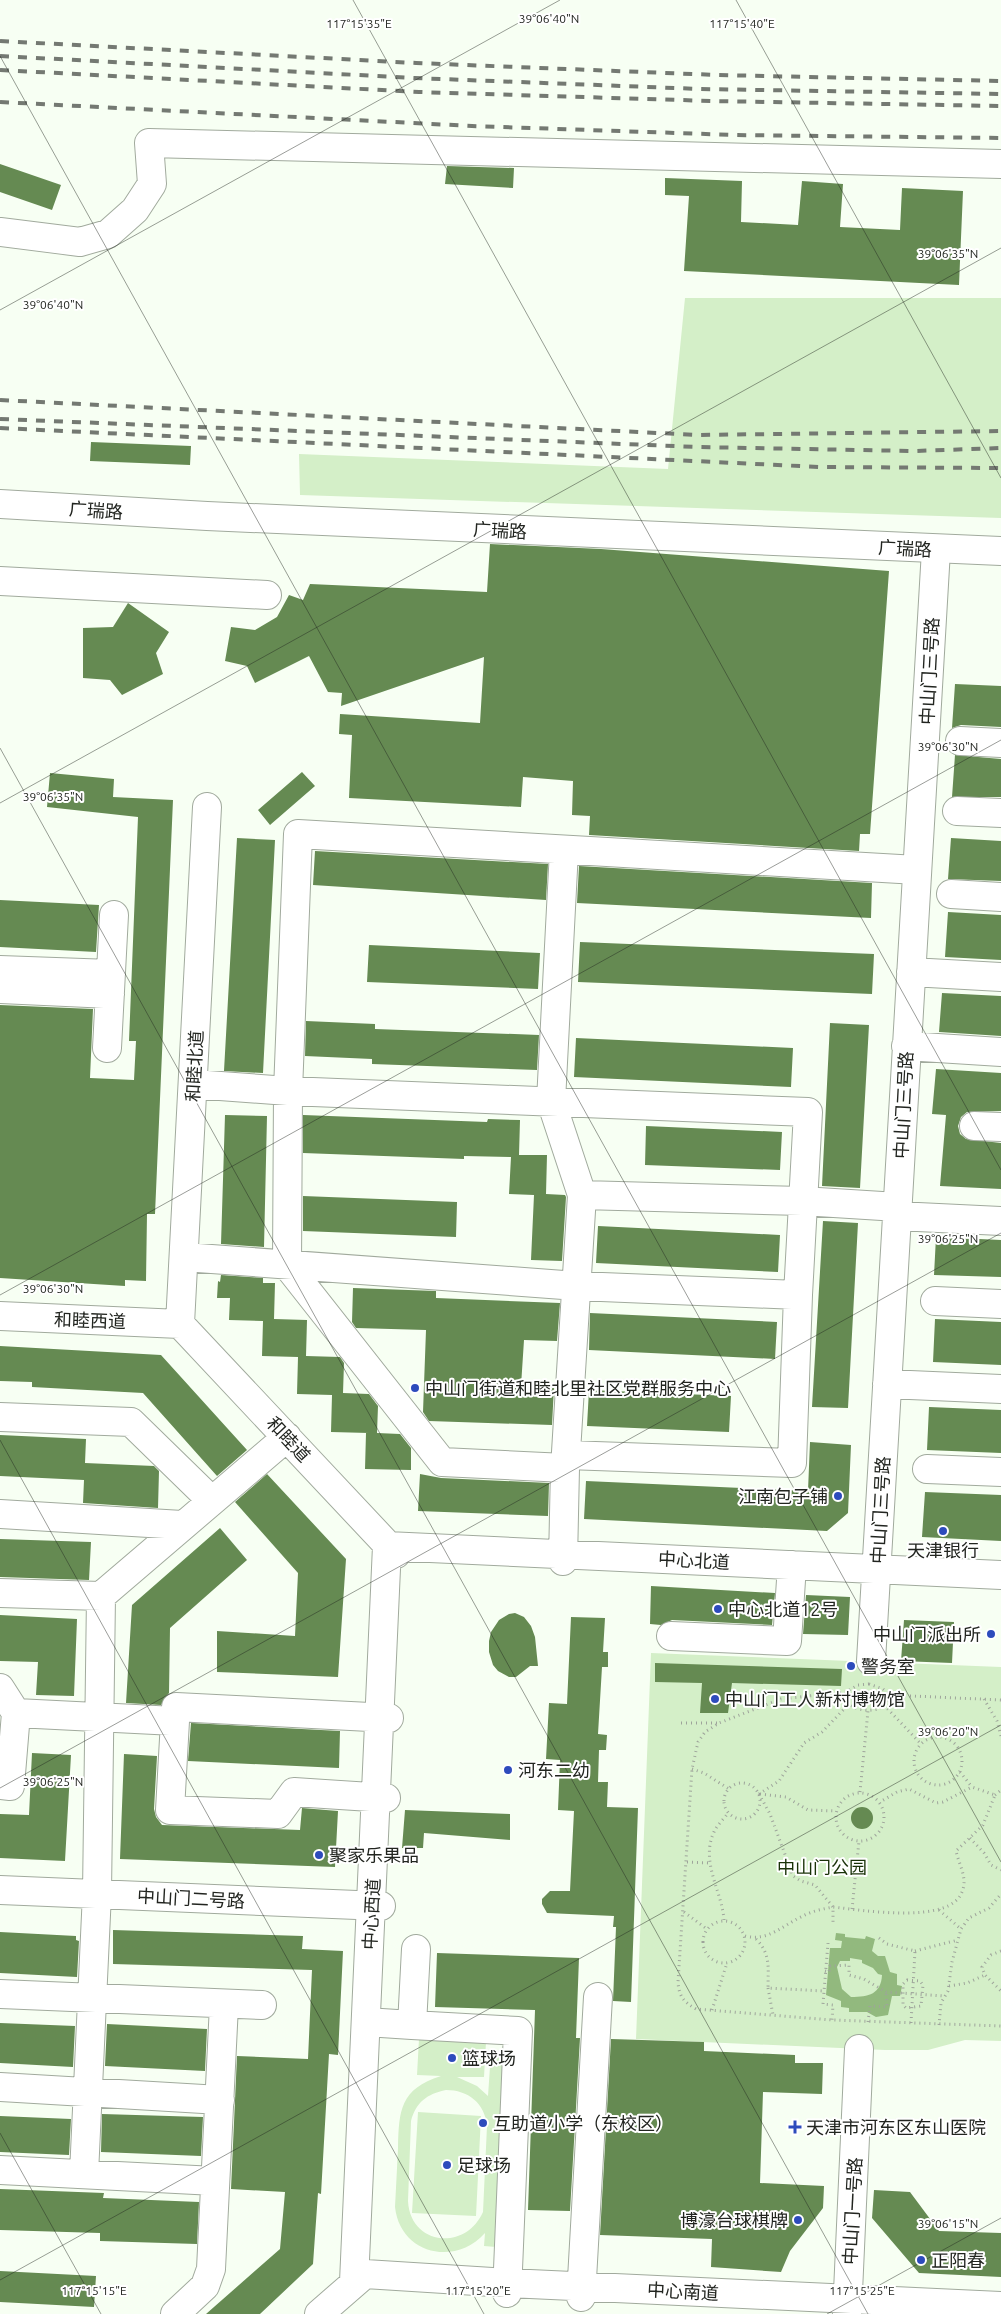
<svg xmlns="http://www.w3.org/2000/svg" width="1001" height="2314" font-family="Ubuntu,'Noto Sans SC',sans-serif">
	<rect width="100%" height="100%" fill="#f7fff3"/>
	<path fill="#d4efc8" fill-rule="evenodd" d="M685,298h316v220l-701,-23 -1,-41 369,15z
		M651,1653l350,14v374l-36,-1 -37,10h-43l-249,-11z
		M419,2039l67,3 -2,35h-27l20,9 11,10 3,-44 15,1 -10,194 -12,-1 1,-13c-30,34 -85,21 -90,-26 1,-19 2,-39 3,-59 1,-38 2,-59 43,-72l-24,-1zM446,2090c22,0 39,13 41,36l-4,86c-18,40 -73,33 -75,-11l3,-80c5,-19 16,-27 35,-31z
		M418,2112l63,4 -5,100 -64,-3z"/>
	<path fill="#92b97e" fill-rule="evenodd" d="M836,1933l9,1v3l20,2 1,-3 9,3 -3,12 6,5h7l5,16 7,2v11l5,1 -2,10h-8l-4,19 -12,2 -9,-5h-18v-4l-8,-1v-6l-15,-6 4,-47h11l1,-7 -7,-1zM850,1958l12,2v3l11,5 5,6 4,1c-1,19 -13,22 -31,22l-9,-8 -5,-22 3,-6h10z"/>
	<path fill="#658a52" d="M0,164l61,21 -9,25 -52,-18z
		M447,166l67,2 -1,20 -68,-4z
		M665,178l77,3 -1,41 57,3 4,-44 41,3 -3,43 60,3 2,-42 61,3 -4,94 -275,-14 5,-75 -24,-1z
		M91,442l100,4 -1,19 -100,-4z
		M490,544l111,5 288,22 -19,263h-10l-1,17 -270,-16 1,-19 -18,-1 1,-34 -50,-4 -2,30 -172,-9 3,-63 -13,-1 1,-20 140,9 4,-66 -143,49 1,-13 -14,-1 -19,-36 -54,27 -8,-17 -22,-5 6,-34 24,3 22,-13 12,-22 14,5 7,-16 177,8z
		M128,603l41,29 -13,21 7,21 -41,21 -12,-15 -27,-2v-50l30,-1z
		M955,684l46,2v41l-40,-2 -9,3z
		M955,755l46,4v38h-49z
		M302,772l13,14 -45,39 -12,-15z
		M50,773l64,6 -1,18 60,3 -18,414h-8l-1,67 -21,-1v6l-125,-8v-273l93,4 -3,69 44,2 2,-39h-7l9,-224 -91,-10z
		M237,838l38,2 -12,233 -39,-2z
		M951,838l50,3v40l-53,-2z
		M315,851l233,13 -2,36 -233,-15z
		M579,866l293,17 -1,35 -294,-15z
		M0,900l99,5 -3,47 -96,-5z
		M948,912l53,3v45l-56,-3z
		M580,942l294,12 -2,40 -294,-12z
		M369,945l171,8 -2,36 -171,-7z
		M942,993l59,3v40l-62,-4z
		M306,1021l69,3v5l164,6 -2,35 -165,-6v-5l-67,-3z
		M830,1023l39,2 -9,163 -38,-2z
		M576,1038l217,10 -2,39 -217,-10z
		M936,1069l65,4v38l-34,1 -6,5 -3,9 2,8 6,5 35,4v46l-61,-3 6,-71 -14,-1z
		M225,1115l42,1 -3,131 -43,-3z
		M303,1115l184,7 1,-3 32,1 -1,35h28l-1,39 19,1 1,2 -4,64 -31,-1 3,-65 -25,-1 2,-37 -47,-1v3l-161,-6z
		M646,1126l136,6 -2,38 -135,-5z
		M303,1196l154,6 -1,35 -153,-6z
		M823,1221l35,2 -10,185 -36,-1z
		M598,1226l182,9 -2,37 -182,-9z
		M936,1237l65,3v37l-67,-2z
		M221,1275l42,3v5h12l-1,36 33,1 -1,36 34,1 4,6 -1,30 26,1 9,12 -1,27 23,1 11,14v22l-46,-1 1,-36h3l-38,-1 1,-37 -35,-1 1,-37 -36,-1 1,-35 -34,-1 1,-22h-13l1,-17 2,1z
		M353,1288l83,3v7l124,5 -3,38 -33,-1 -3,46 33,1 -2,38 -123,-4 -6,-9 3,-82 -70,-2 -4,-6z
		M590,1313l187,9 -2,37 -186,-9z
		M935,1319l66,3v43l-68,-3z
		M0,1346l161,9 86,95 -30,26 -74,-83 -111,-6v-5l-32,-1z
		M589,1390l142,6 -2,36 -142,-6z
		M929,1407l72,3v43l-74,-3z
		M0,1435l86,4 -1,24 69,3 5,5 -1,37 -75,-5 1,-23 -84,-4z
		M810,1442l41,3 -3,68 -21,18 -243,-12 2,-38 222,10z
		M267,1474l79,85 -8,118 -121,-5v-41l78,5 3,-63 -63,-71z
		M420,1474l21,4 108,5 -1,33 -130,-5z
		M925,1492l76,3v46l-79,-4z
		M220,1528l27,32 -77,68 -1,65 -8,12 -35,-2 6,-98z
		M0,1539l91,3 -2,38 -89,-3z
		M651,1586l124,7 -3,32 -100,-5 -11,5 -11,-1z
		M806,1595l44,2 -2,38 -45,-1z
		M515,1613l9,4 7,9 4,11 3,29h-8l-14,11h-7l-11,-6 -5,-6 -4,-13v-11l2,-9 8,-12 10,-6z
		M0,1615l77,4 -3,77 -38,-1 2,-33 -38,-1z
		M571,1617l34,1 -2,34h5v15h-6l-4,67 9,1 -1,15h-7l-1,32h10l-1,25 31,1 -7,194 -18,-1 3,-74h-3l1,-11 -67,-3 -5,-9v-5l8,-8h20l4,-80 -16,-1 2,-50 -14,-1 3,-56 18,1z
		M904,1620l50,2 -2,41 -51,-2z
		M655,1663l187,6 -1,17 -109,-3 -4,30h-28l2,-30 -47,-1z
		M191,1723l149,8 -1,37 -151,-7z
		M32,1753l39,2 -6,106 -65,-3v-44l29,1z
		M124,1754l33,2 -3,53 2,8 6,8 138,5 2,-22 36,3 -3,56 -215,-8z
		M851 1818a11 11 0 1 1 22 0a11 11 0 1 1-22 0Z
		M405,1810l105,4v26l-86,-7 -1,15h-21z
		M113,1930l190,6 -1,13 41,2 -5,104 -9,-1 -8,140 -3,-1 -5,71 -53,50h-54l74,-65 5,-57 -54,-3 6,-133 71,3 4,-89 -199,-6z
		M0,1932l76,4v4l3,1 -2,36 -77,-4z
		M437,1953l142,5 -3,80h4l-10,173 -42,-1 7,-200 -100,-3z
		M0,2023l75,3 -2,41 -73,-4z
		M107,2024l100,5 -2,42 -100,-5z
		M611,2039l93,3v9l91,4v8h28l-1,31 -59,-2 -3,91 64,3 -1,22 -33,43 -9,21 -70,-5 1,-28 -112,-4z
		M102,2114l101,3 -2,39 -100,-4z
		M0,2116l71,3 -2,36 -69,-3z
		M0,2189l104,4 -1,5 96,4 -2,42 -97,-3v-8l-100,-3z
		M874,2190l36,2 29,39 62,2v44l-82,-4 -47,-55z
		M0,2271l96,5 -2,31 -94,-5z"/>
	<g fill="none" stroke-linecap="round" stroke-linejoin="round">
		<g stroke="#a1aa9d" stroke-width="30">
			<path id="minor" d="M0,232l80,10 28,-8 27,-24 17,-26 -3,-41 852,21
				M0,581l267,14
				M960,741l41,2
				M957,811l44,2
				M951,894l50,3
				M0,970l111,4
				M911,972l90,5
				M0,989l110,5
				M906,1046l95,6
				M107,1048l7,-133
				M974,1126l27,1
				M582,1195l220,6 96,6
				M897,1216l104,5
				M184,1257l393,29 221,9 10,-183 -520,-21 -95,-7
				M935,1301l66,3
				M0,1316l180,8
				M180,1324l27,-517
				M180,1324l216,230
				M887,1384l114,5
				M0,1417l131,5 80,78
				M567,1455l225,8 6,-168
				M565,1468l-123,-6 -155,-197 1,-174 10,-257 619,36
				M927,1469l74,3
				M0,1514l182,11
				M387,1546l614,29
				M563,1561l2,-93 17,-273 -31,-94 13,-251
				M0,1593l101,3 -4,297 -13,281
				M101,1596l186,-159
				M671,1636l116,5 5,-76
				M871,1661l65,-1111
				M0,1688l16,25 -6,73 -10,-1
				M16,1713l159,8 1,-14 213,11
				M175,1721l-5,89 108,4 16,-22 92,6
				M0,1890l381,16
				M416,1949l-4,76 106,6 -11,262
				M0,1994l262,11
				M366,2022l46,3
				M0,2087l220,13
				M0,2170l215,11
				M365,2274l143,9 493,23
				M354,2282l33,-736
				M581,2297l17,-300
				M175,2314l30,-28 6,-17 13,-264
				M319,2314l46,-40
				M847,2314l12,-265"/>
		</g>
		<g stroke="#a1aa9d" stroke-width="30">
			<path id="major" d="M0,504l207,12 794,35"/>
		</g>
		<path stroke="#9ea49b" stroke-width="3" stroke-dasharray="1 4" stroke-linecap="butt" d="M869,1684l14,5 7,6c-3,19 -30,18 -41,9l-3,-12 12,-7z
			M846,1692l-65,7 -62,24 -14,9 -7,10 -6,27 -14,213c1,15 6,20 18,27l136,11 169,6
			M890,1695l111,5
			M984,1699l13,22 4,15
			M884,1705l37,39
			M681,1723h37
			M914 1761a24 24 0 1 1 48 0a24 24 0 1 1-48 0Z
			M692,1769l12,4 25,16
			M960,1772l12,15
			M724 1801a18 18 0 1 1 36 0a18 18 0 1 1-36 0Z
			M860,1792l8,-81
			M836 1817a24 24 0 1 1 48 0a24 24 0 1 1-48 0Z
			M759,1794l11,20 23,62 8,5 14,4 18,22v15
			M759,1794l20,-13 25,-38 18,-11 27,-28
			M760,1794l26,3 22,13 28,1
			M995,1795l6,-5
			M970,1838l14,15 7,12 10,5
			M687,1862l23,1
			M852,1909l7,-68
			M939,1910l22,19
			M684,1912l23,17
			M724,1920c-2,-29 -24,-58 -10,-88 3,-7 10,-13 14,-19
			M703 1942a21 21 0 1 1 42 0a21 21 0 1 1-42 0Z
			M745,1936c23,6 38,-11 58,-20 9,-5 20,-7 30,-9 28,3 117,18 129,-15 6,-14 -3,-27 -6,-41l27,-26 12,-30 -23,-8 -29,15 -7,1 -27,-14 -12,3 -17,10
			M879,1938l8,6 28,7 -4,72
			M756,1939c15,15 12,29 12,49l55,3
			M828,1943l-5,61 10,1 -1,15
			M915,1951l43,-11
			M1001,1951l-10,4 -9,12 3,8 16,16
			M825,1971l4,1 1,-6 19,-1v10l15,4 22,13 58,4
			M907,1980l13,1 3,4 -2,21 -15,2 -3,-3v-21z
			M949,1986l18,-3 18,-8
			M768,1988l5,27
			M712,2010l15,-47
			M868,2022l2,-16 17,1 -1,-15
			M939,2025l2,-22 7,-12 4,-29 9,-33 8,-11 20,-10 12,-14"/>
		<use href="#minor" stroke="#fff" stroke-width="28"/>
		<use href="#major" stroke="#fff" stroke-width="28"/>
		<path stroke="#747972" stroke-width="4" stroke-dasharray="9 9" stroke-linecap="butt" d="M0,41l416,22 301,12 284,6
			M0,56l414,22 287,11 300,5
			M0,70l419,22 293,9 289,5
			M0,102l472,24 263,9 266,3
			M0,400l698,35 303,-4
			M0,419l698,28 217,4 86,-3
			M0,428l820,39 181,1"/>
	</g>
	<path fill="none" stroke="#222520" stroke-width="1" stroke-opacity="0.45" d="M353,0l648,1170M736,0l265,478M0,56l1001,1806M0,310l560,-310M0,748l868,1566M0,803l1001,-555M0,1295l1001,-555M0,1440l484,874M0,1788l1001,-555M0,2133l101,181M0,2280l1001,-555M827,2314l174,-96"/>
	<g fill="#2d4bbc" stroke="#fff" stroke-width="2">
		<circle cx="415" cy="1388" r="5"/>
		<circle cx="838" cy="1496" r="5"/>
		<circle cx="943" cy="1531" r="5"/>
		<circle cx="718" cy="1609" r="5"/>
		<circle cx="991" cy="1634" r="5"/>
		<circle cx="851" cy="1666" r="5"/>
		<circle cx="715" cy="1699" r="5"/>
		<circle cx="508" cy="1770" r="5"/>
		<circle cx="319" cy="1855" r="5"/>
		<circle cx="452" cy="2058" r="5"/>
		<circle cx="483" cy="2123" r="5"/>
		<path d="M792.5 2119.5h5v5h5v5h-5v5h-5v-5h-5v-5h5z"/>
		<circle cx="447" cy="2165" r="5"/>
		<circle cx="798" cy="2220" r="5"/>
		<circle cx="921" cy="2260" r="5"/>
	</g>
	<g text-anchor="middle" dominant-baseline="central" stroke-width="4" stroke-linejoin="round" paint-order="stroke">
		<g font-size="18" fill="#222520" stroke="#fff">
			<text transform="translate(96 510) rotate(4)">广瑞路</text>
			<text transform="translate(500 530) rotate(3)">广瑞路</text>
			<text transform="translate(905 548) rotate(3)">广瑞路</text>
			<text transform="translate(929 671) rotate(-87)">中山门三号路</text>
			<text transform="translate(194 1066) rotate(-87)">和睦北道</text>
			<text transform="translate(903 1105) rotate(-87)">中山门三号路</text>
			<text transform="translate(90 1320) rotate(2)">和睦西道</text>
			<text transform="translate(289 1439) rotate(47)">和睦道</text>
			<text transform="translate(880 1510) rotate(-87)">中山门三号路</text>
			<text transform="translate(694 1560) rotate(3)">中心北道</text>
			<text transform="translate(191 1898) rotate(3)">中山门二号路</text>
			<text transform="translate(371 1914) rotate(-87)">中心西道</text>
			<text transform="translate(852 2211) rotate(-87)">中山门一号路</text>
			<text transform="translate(683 2291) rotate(3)">中心南道</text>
		</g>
		<g font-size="18" fill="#222520" stroke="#fff" text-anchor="start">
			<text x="425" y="1388">中山门街道和睦北里社区党群服务中心</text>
			<text x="828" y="1496" text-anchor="end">江南包子铺</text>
			<text x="943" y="1550" text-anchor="middle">天津银行</text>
			<text x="728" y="1609">中心北道12号</text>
			<text x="981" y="1634" text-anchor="end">中山门派出所</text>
			<text x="861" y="1666">警务室</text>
			<text x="725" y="1699">中山门工人新村博物馆</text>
			<text x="518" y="1770">河东二幼</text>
			<text x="329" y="1855">聚家乐果品</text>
			<text x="462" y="2058">篮球场</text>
			<text x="493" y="2123">互助道小学（东校区）</text>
			<text x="806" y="2127">天津市河东区东山医院</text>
			<text x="457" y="2165">足球场</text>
			<text x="788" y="2220" text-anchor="end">博濠台球棋牌</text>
			<text x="931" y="2260">正阳春</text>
		</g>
		<g font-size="18" fill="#193208" stroke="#fff">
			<text x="822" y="1867">中山门公园</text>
		</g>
	</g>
	<g font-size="12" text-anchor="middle" fill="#222520" stroke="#fff" stroke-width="4" stroke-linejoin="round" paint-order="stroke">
		<text x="549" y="23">39°06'40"N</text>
		<text x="359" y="28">117°15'35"E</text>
		<text x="742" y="28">117°15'40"E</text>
		<text x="948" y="258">39°06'35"N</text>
		<text x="53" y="309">39°06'40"N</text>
		<text x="948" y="751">39°06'30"N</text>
		<text x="53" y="801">39°06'35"N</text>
		<text x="948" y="1243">39°06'25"N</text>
		<text x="53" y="1293">39°06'30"N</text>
		<text x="948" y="1736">39°06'20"N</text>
		<text x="53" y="1786">39°06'25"N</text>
		<text x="948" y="2228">39°06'15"N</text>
		<text x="94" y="2295">117°15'15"E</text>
		<text x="478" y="2295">117°15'20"E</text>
		<text x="862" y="2295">117°15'25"E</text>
	</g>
</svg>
